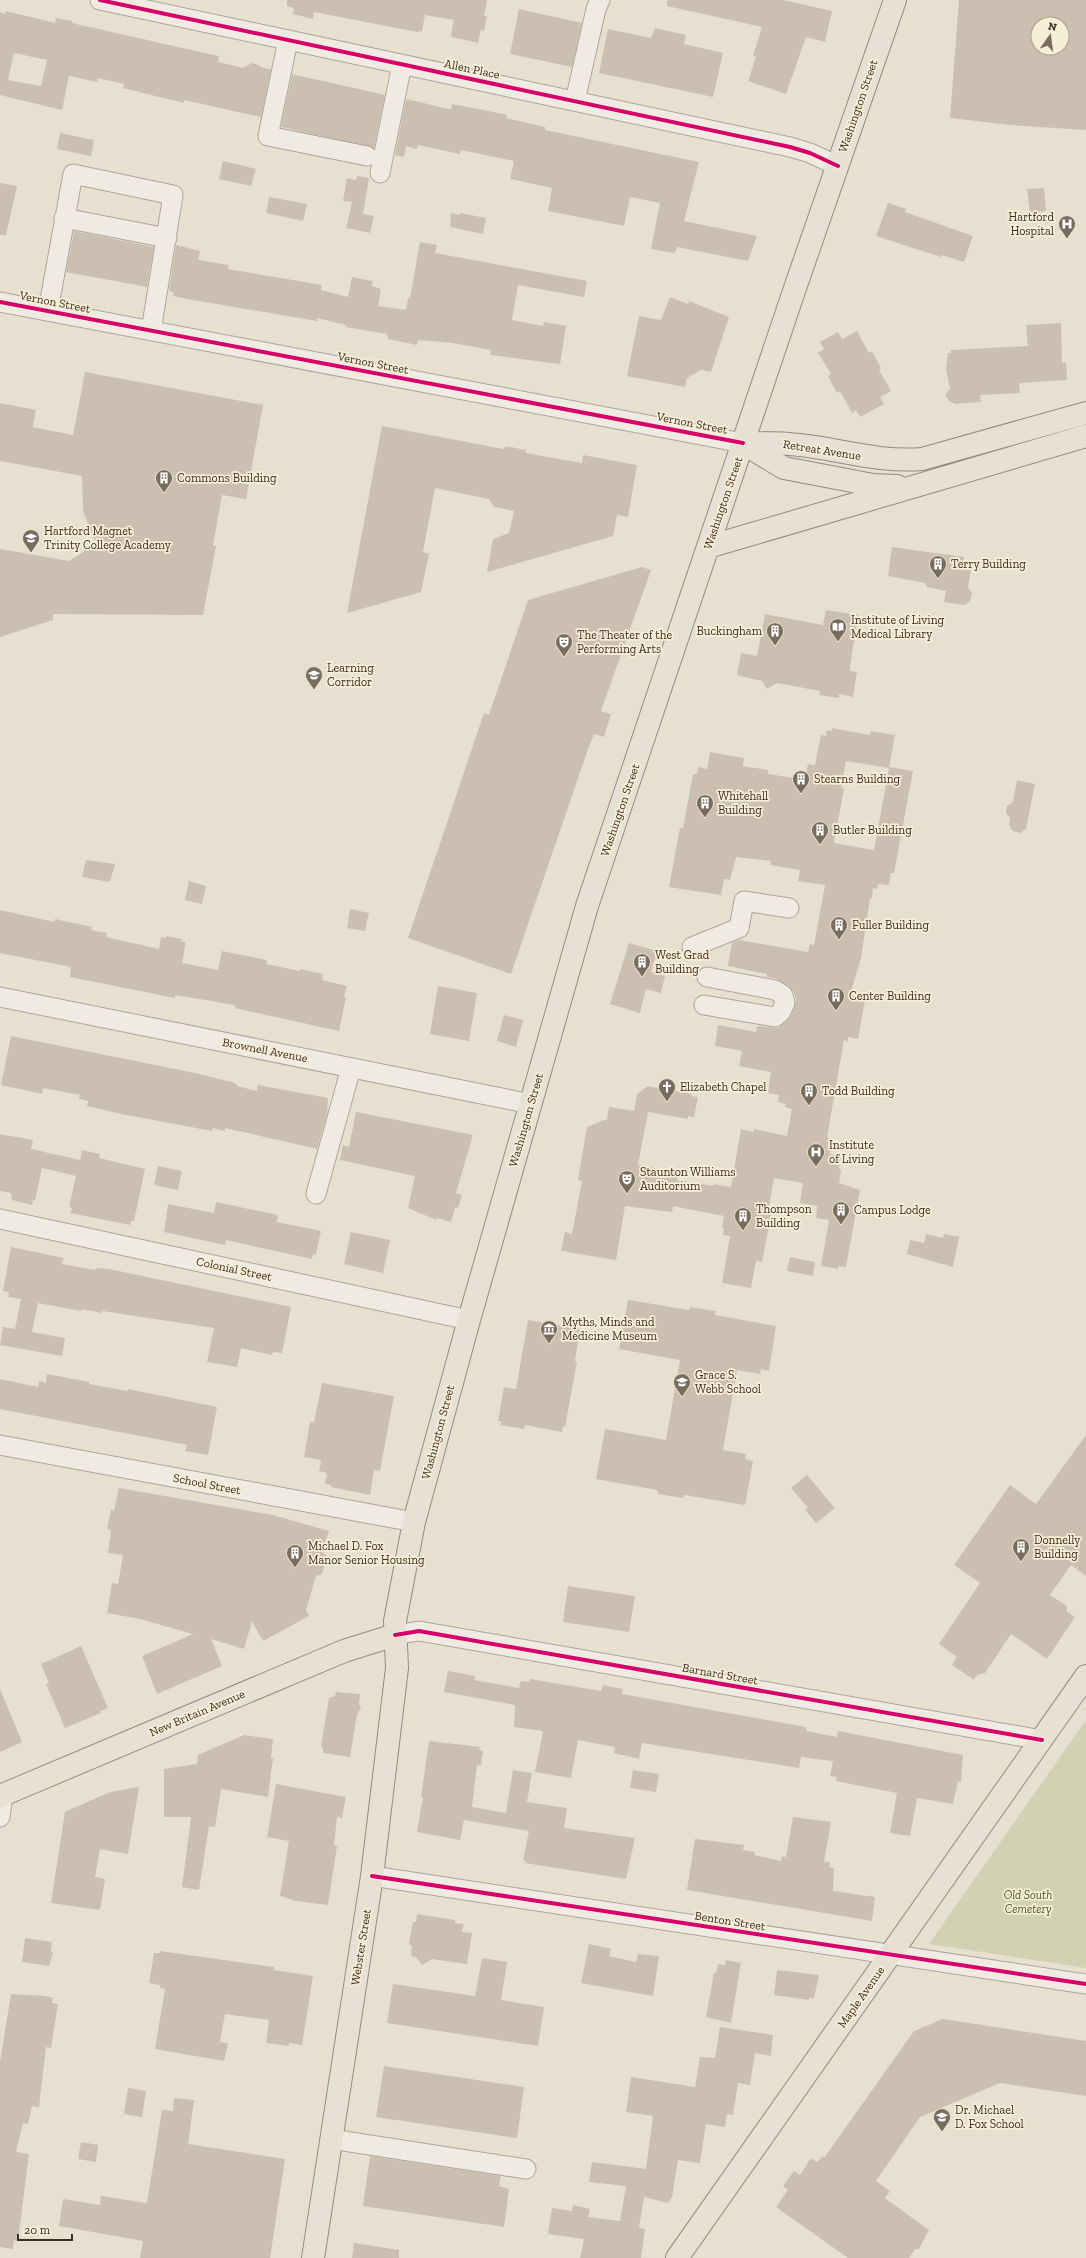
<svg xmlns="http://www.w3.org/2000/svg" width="1086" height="2258" font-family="'Zilla Slab',serif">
	<rect width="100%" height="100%" fill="#e7e0d1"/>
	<path fill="#d1d1b3" d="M1086,1720v248l-157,-24z"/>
	<path fill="#cbbfb2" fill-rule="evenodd" d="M287,0h200l-3,16h3l-3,15 -3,-1 -3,13 -26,-6 -1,-2 3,-15 -29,-5 -3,16 -5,1 -103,-20 -1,7 -20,-5 1,-6 -7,-2z
		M667,0h116l49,11 -7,31 -19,-5 -20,57 -38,-13 8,-24 -3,-1 9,-29 -95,-21z
		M959,0h127v130l-76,-5 -60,-7zM1038,24h24v24h-24z
		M519,9l63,14 -10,44 -62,-13z
		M6,11l49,12 1,-5 16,3v2l124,28 23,5 -1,6 25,6 9,-5 7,2 2,2 10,3 -10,47 -77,-17v3l-25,-6 -36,-9 1,-4 -26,-6 -1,4 -28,-6 -7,34 -62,-15v-83l5,2zM14,53l33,7 -6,26 -33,-6z
		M655,28l31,7 -2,9 39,9 -10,44 -114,-24 9,-44 43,9z
		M292,74l93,21 -11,53 -93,-21z
		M406,99l43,10h2l1,-5 36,7 19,4 -1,3 39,9v3l154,32 -15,59 73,15 -9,25 -71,-14 -2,6 -24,-4 9,-46 -30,-6 -6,29 -76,-15 4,-23 -42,-9 4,-18 -53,-11 -1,4 -42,-9 -1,4 -11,-3 -2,11 -9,-2z
		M60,133l34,7 -3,16 -34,-7z
		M223,161l33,8 -5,17 -32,-7z
		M357,176l12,2 -6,36 11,2 -4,17 -24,-5 6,-26 -9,-1 4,-23 9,2z
		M0,183l17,3 -11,49h-6z
		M1044,188l2,23 -16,2 -3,-24z
		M269,197l38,7 -4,17 -37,-8z
		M888,203l18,6 -1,3 68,24 -9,26 -22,-7 -1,2 -65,-21z
		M451,213l9,2v-2l26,5 -3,16 -33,-7z
		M74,231l80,16 -7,40 -81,-15z
		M420,242l17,3 -2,8 152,28 -3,16 -66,-12 -6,35 31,6 1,-4 22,4 -6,38 -70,-9 1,-5 -38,-7 -35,-3 -1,5 -29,-6 -1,-5 -41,-7v-2l-29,-7v3l-130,-22 -14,-3 1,-4 -5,-1 7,-46 24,6 -2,9 31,5 -1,4 94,16 -1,5 27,7 4,-20 21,4 -1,5 9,3 -3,17 28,4 2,-12h2z
		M670,297l18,7 1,-3 40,16 -18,55 -10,-2 -14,8 -2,9 -58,-11 12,-60 22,4z
		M1061,323l1,40h4l1,17 -48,3 1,10 -40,2 1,7 -26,2 -6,-3 -4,-6 5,-6 -4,-20 2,-16h3v-3l77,-4 -2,-21z
		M857,331l12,22 3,-2 9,17 -2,2 12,21 -11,6 4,7 -24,13 -4,-7 -4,3 -12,-22 -3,2 -9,-17 3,-2 -13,-21 6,-4 -4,-7 18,-10 4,7z
		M85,372l178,33 -17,94 -24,-4 -9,51h3l-13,69 -150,-1v6l-53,17v-88l69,12 27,-17 -13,-33 -1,-35 -82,-15v-58l36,7 -3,17 40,8z
		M382,426l122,23 1,-3 21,4v3l56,10 1,-8 54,10 -9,52 -11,-2 -4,21 -126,36 6,-33 16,-6 5,-22 -20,-4 -5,-8 -54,-11 -12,64 6,2 -8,38 -74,21z
		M892,547l72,10 -2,12 9,1 -3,17 4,6 -2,8 -5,4 -21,-3 2,-11 -19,-4 -2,-4 -37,-7z
		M642,567l9,3 -50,141 10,3 -7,23 -10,-3 -6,15 -77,225 -103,-36 76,-225 5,2 39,-115z
		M826,610l32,5 -8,52v4l7,1 -4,25 -14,-3v4l-20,-3 1,-4 -43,-8 -10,6 -5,-8 -25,-6 4,-22 16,3 8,-42 58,11z
		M832,728l38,7 1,-4 24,4 -6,32 24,4 -19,102h-3l-2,12 -11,-1 -1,5 -4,-1 -1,10h-2l-9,60 -11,37 15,5 -7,39 -10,-2v4l-4,-1 -17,97 2,1 -1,9 3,1 -1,6 11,2 -2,12 2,2 -2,13 21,7 -14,77 -8,-1v3l-17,-3 8,-46 -13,-2 1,-12 -17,-3 3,-20 -29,-5 -6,35 10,10 -9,3 -7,36 -6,-1 -5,27 -29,-5 8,-47 -7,-1 1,-7h-2l2,-12 -51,-10 -1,6 -47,-6 -9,54 -55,-9 4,-19 7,2 10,-53 -4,-1 9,-53 20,-8 2,-12 25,4 3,-17 11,-8 44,8 -1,2 7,1 -4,20 -6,-1v3l-40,-7 -10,53 40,7 -1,8 36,6v-2l18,3 10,-58 12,3 1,-3 33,7 5,-27 -7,-2 1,-3 -8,-2 1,-7 -11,-2 3,-21 -32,-6 3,-15 -27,-5 3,-21 38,7 1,-6 21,2 13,-11 5,-16 -2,-9 -5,-6 -12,-7 -10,-2v-3l-39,-8 4,-23 7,-3 69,12 2,-8 4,1 11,-60 -27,-4 2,-11 -30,-5 1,-4 -35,-4 -6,23 -6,-1 -3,16 -52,-8 11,-59h3l10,-54h4l1,-7 9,2 3,-17 34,6 -1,8 25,4v4l37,6 3,-16 7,1 6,-30 5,1 1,-6 5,1zM846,761l43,7 -15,82 -40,-7 10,-54 -3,-1z
		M1017,780l18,4 -9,45 -6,4 -7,-2 -4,-6 1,-7 -4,-5 1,-7 6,-4z
		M86,860l29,4 -5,18 -28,-5z
		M189,881l17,5 -4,18 -17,-4z
		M350,909l19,4 -4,18 -18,-3z
		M0,910l54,12 1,-3 37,8 -1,3 16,3 -1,4 53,12 2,-12 5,1v-2l16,3 -1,3h4v5l-3,16 36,7 4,-19 45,9 -1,4 33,7 1,-2 23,5 -1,6 25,6 -3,11h2l-7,34 -104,-23v-3l-60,-10v3l-105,-21 1,-10 -71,-14z
		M629,943l28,8 -6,21 14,4 -4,17 -15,-4 -6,24 -30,-9z
		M438,986l39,7 -8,48 -39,-7z
		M504,1015l19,5 -7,27 -19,-6z
		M11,1036l184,37 40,10 2,3 20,5 1,-6 70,13 -1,16 -10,35 -92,-21v3l-12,-3 -1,3 -91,-17 -34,-8 1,-5 -9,-2 1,-4 -37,-7 -1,6 -41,-9z
		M356,1112l117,23 -17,58 6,2 -4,13 -3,-1 -4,15 -14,-4 -1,2 -28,-12 7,-32 -75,-16 3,-15 6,2z
		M0,1134l33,6 -2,9 49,11 2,-10 18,4 -1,4 46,11 -11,52h-3l-1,4 -60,-12 2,-5 -3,-1 7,-31 -34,-8 -7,32h-2l-1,5 -20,-5 -1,-7 -11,-2z
		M158,1166l24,5 -4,19 -24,-5z
		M216,1202l62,13 -1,7 44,9 -5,23h-3l-1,5 -86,-19 -1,5 -61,-13 4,-28 46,9z
		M351,1232l39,8 -7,33 -39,-9z
		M926,1234l17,4 1,-4 15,3 -6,30 -46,-13 3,-14 14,3z
		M11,1247l53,11 -2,6 33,6 1,-2 13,1 182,38 -9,46 -9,-1 -1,3 -31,-7 -4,19 -30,-5 7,-34 -112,-17v2l-20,-4 -1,2 -43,-8 -6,29 33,6 -3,18 -62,-11 3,-18 12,2 6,-30 -13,-2 1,-5 -6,-1z
		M790,1257l25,5 -2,14 -26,-5z
		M628,1300l61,10 1,-3 18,3 8,1 -1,4 61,11 -7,45 -8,-2 -1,5 -23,-4 -14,80 23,4 -1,5 8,2 -8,44 -61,-10 -1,3 -25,-4 -1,-4 -61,-11 9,-50 61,11 14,-80 -61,-11z
		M528,1320l52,9 -5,32 2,1 -12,65 -2,-1 -1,6 -37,-7 -1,4 -24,-4 1,-4h-3l6,-34 12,2z
		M47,1374l42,8v2l38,7 1,-2 89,18 -9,48 -23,-4 2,-6 -187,-36v-30l38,8 1,-6 7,2z
		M322,1383l72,13 -14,75 -6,-1 -4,25 -39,-8v-2l-6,-1 2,-11 -8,-2 2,-11 -17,-3 6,-35h4z
		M1086,1435v141l-15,-11 -21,30 17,11v6l8,5 -28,42 -36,-25 -26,39 -8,2 -3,5 -22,-15 5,-8 -18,-13 41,-61 -26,-18 56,-80 26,19z
		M807,1475l28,33 -19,15 -11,-13 3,-2 -17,-20z
		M119,1488l154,27 56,16 -7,21 5,4 -5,18 -6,2 -10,34 3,6 -46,25 -11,-20 -8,28 -33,-10 11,27 -65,28 -15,-38 51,-22 -53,-15 -33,-6 5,-30 6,1 5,-29 -15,-2 3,-23 -4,-1 4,-20 3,2z
		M568,1586l67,10 -6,36 -66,-10z
		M81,1646l27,62 -8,3 1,2 -36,15 -19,-44 3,-1 -8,-19z
		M448,1671l27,5 -1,4 45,8 2,-7 8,1 1,-3 71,12 2,-6 20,4 -1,5 184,33v4l31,6 1,-6 125,24 -2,27 -3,-1 -5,23 -36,-6 -7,38 -20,-3 7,-40 -61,-12 1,-4 -7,-1 3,-15 -32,-4 -2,11 -157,-25 -3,16 -25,-6 1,-6 -37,-7 -7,38 -36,-6 8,-41 -29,-4 1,-22 -71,-13z
		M0,1689l22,53 -22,10z
		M336,1692l24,2 -1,10 2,3 -4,8 -7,42 -27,-4v-6h-2l8,-49 6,-2z
		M244,1735l29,4 -2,19h2l-5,39 -47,-8 -6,38 -6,-1 -10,64 -17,-3 9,-70h-27v-48l33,-5 1,-9z
		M429,1741l51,6 -1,3 4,1 -2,15 -4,-1 -5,42 34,6 7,-43 19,3 -5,29 40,6 -3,20 71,10 -9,41 -101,-16 1,-2 -3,-1 6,-29 -65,-11 -4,20 -43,-8 6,-35h-2z
		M633,1770l26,4 -3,18 -26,-4z
		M276,1784l70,13 -4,21 -5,-1 -3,28 3,1 -9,59 -32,-4 -16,-5 9,-55 -22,-4z
		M139,1787l-11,67 -28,-5 -5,28 10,2 -5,31 -49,-7 14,-91 45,-20z
		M793,1817l38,5 -7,40h6l-1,5 5,1 -1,23 42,6 -3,24 -185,-31 8,-51 49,6 -1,5 12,2 -1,3 27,6 1,-5 4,1z
		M417,1914l38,6v3l9,1 -2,8 10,1 -5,31 -35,-5 -10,6 -6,-8 -5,-1 1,-10 -3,-2 4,-22h3z
		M25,1938l27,4 -1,10h2l-4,14 -27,-4z
		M589,1944l22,5 -2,7 27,6 2,-8 21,2 -6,40 -72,-13z
		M160,1951l114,16v3l39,6 -11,69 -13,-2v3l-23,-3 3,-23 -44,-6 -5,28 8,1 -4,18 -69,-12 10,-60 -5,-1v-3l-11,-2 5,-30h6z
		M482,1958l25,4 -6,38 43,7 -6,39 -151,-23 6,-39 82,12z
		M726,1960l15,3 -10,60 -25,-6 8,-44h2l2,-9 7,1z
		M777,1970l42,5 -5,23h-5v2l-35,-5z
		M11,1994l35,2 7,2 -1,5 6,1 -7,44 -5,-1 -7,60 -7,-1 -4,18 -5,-1 -7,29 13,2 -11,87 -4,-1 -1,9 -13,-2v-185z
		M943,2019l143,22v55l-86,-13 -80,34 -44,64 14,10 -5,7 44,32 -10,19h-4l-6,9h-61l-72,-51 12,-17 -5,-4 11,-15 6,4 11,-17 6,4 6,-6 1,2 90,-127z
		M720,2027l53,8 -2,21 -16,-3 -5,32 -12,-2 -5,32 -6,-1 -2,13 -19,-3 -6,39 -22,-3 -6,37 -4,6 -24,-6 -5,31 6,1 -4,29h-61l4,-19 -36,-5 4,-26 20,3 1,-6 17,4 -2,8 32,4 6,-35 -37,-4 3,-20 54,7 7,-53 -27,-4 5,-35 64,10 5,-30 15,1z
		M384,2066l140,21 -7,51 -141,-21z
		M128,2088l18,3 -4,26 -18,-3z
		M174,2098l20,2 -6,44 97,15 -15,99h-130l3,-17 -84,-15 4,-27 37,6 1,-9 46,7 15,-93 11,1z
		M81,2142l17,3 -2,17 -18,-3z
		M370,2156l131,20 -2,10 10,3 -5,38 -141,-21z
		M354,2243l45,7v8h-47z"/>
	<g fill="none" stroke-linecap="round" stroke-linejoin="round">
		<g stroke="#ada599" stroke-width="21">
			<path id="minor" d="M100,0l690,147 20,6 28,13
				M288,40l-20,96 99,20
				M575,101l21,-92 4,-9
				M380,173l22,-109
				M64,218l103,20
				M0,302l743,141
				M48,311l25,-137 100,21 -22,136
				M692,947l47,-19 5,-27 45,7
				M0,997l531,107
				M704,1005l71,12 6,-5 4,-9 -2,-8 -8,-5 -68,-13
				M316,1194l35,-126
				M0,1219l469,101
				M0,1445l414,77
				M395,1635l24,-4 623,109
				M0,1817l3,-23
				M372,1876l714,108
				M331,2139l195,30"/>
		</g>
		<g stroke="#928b80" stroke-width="24">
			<path id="major" d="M743,443c15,0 31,0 46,1 45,3 87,19 133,15l164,-46
				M744,444l40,24 89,17 24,1
				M708,547l378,-111
				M0,1796l344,-145 51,-16
				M313,2258l59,-382 25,-208 -2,-47 19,-99 55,-202 118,-414 207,-615 101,-291
				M677,2258l409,-582"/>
		</g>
		<use href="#minor" stroke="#efebe3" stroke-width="19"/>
		<use href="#major" stroke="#e6e1d4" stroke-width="22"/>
		<g stroke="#f7eed8" stroke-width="6">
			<path id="cycleway" d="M100,0l690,147 20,6 28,13
				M0,302l743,141
				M395,1635l24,-4 623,109
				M372,1876l714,108"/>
		</g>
		<use href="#cycleway" stroke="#d6006c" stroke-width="4"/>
	</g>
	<defs>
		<g id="hospital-pin" transform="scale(0.9)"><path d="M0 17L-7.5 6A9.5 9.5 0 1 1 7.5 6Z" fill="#786c5e" stroke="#f7eed8"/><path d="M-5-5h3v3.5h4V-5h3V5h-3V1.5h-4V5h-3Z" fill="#fff"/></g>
		<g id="building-pin" transform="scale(0.9)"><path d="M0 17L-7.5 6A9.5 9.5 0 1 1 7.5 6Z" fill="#786c5e" stroke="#f7eed8"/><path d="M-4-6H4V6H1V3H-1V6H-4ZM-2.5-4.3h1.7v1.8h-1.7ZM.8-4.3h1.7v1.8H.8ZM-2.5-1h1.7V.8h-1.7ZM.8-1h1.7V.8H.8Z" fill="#fff"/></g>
		<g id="school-pin" transform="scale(0.9)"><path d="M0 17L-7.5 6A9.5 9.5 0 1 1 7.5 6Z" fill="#786c5e" stroke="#f7eed8"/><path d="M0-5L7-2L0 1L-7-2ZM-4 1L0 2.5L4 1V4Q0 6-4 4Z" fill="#fff"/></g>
		<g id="library-pin" transform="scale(0.9)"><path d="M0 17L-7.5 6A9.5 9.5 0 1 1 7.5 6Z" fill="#786c5e" stroke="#f7eed8"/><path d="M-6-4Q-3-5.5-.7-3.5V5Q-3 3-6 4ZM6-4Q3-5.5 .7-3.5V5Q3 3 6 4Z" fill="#fff"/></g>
		<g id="theatre-pin" transform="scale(0.9)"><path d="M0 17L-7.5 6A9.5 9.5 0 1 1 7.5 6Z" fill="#786c5e" stroke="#f7eed8"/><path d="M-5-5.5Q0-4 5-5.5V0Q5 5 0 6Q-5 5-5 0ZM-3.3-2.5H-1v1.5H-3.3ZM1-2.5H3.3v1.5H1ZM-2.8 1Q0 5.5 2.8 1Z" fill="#fff"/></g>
		<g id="church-pin" transform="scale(0.9)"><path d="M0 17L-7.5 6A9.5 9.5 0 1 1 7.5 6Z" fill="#786c5e" stroke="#f7eed8"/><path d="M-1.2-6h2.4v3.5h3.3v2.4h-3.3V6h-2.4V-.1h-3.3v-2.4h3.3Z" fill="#fff"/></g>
		<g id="museum-pin" transform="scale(0.9)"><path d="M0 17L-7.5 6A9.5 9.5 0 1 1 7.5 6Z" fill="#786c5e" stroke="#f7eed8"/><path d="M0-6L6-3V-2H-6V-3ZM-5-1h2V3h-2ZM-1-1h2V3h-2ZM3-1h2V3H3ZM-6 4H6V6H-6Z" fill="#fff"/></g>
	</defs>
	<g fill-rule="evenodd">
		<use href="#hospital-pin" x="1067" y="224"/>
		<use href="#building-pin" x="164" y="478"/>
		<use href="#school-pin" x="31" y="538"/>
		<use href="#building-pin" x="938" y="564"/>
		<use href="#library-pin" x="838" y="627"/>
		<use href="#building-pin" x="775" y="631"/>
		<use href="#theatre-pin" x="564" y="642"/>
		<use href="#school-pin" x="314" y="675"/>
		<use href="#building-pin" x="801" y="779"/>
		<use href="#building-pin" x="705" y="803"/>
		<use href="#building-pin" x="820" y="830"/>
		<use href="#building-pin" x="839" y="925"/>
		<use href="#building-pin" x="642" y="962"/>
		<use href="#building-pin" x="836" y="996"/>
		<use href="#church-pin" x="667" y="1087"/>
		<use href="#building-pin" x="809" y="1091"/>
		<use href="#hospital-pin" x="816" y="1152"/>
		<use href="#theatre-pin" x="627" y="1179"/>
		<use href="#building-pin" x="841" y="1210"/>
		<use href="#building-pin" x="743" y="1216"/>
		<use href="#museum-pin" x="549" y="1329"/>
		<use href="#school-pin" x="682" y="1382"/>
		<use href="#building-pin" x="1021" y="1547"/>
		<use href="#building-pin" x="295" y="1553"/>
		<use href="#school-pin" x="942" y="2117"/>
	</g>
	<g text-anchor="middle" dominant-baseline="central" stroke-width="3.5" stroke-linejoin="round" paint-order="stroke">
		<g font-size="12" fill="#3d2e20" stroke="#f7eed8">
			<text transform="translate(472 69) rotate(12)">Allen Place</text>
			<text transform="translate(858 106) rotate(-71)">Washington Street</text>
			<text transform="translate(55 302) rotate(11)">Vernon Street</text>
			<text transform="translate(373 363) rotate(11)">Vernon Street</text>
			<text transform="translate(692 423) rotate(11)">Vernon Street</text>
			<text transform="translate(822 450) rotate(9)">Retreat Avenue</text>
			<text transform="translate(723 503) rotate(-71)">Washington Street</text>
			<text transform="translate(620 810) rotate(-71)">Washington Street</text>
			<text transform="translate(265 1050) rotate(11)">Brownell Avenue</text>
			<text transform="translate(526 1120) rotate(-74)">Washington Street</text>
			<text transform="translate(234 1269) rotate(12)">Colonial Street</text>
			<text transform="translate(438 1432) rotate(-75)">Washington Street</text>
			<text transform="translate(207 1484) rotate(11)">School Street</text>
			<text transform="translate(720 1674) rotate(10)">Barnard Street</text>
			<text transform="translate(197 1713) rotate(-23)">New Britain Avenue</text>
			<text transform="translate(730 1921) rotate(9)">Benton Street</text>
			<text transform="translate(361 1947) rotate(-81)">Webster Street</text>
			<text transform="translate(861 1997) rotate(-55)">Maple Avenue</text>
		</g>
		<g font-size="12" fill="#3d2e20" stroke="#f7eed8" text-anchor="start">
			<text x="1054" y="217" text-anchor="end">Hartford<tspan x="1054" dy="14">Hospital</tspan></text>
			<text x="177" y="478">Commons Building</text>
			<text x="44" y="531">Hartford Magnet<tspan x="44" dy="14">Trinity College Academy</tspan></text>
			<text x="951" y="564">Terry Building</text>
			<text x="851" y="620">Institute of Living<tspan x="851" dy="14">Medical Library</tspan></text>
			<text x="762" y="631" text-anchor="end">Buckingham</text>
			<text x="577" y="635">The Theater of the<tspan x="577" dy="14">Performing Arts</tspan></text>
			<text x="327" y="668">Learning<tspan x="327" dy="14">Corridor</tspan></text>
			<text x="814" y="779">Stearns Building</text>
			<text x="718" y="796">Whitehall<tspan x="718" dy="14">Building</tspan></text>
			<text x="833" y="830">Butler Building</text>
			<text x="852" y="925">Fuller Building</text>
			<text x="655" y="955">West Grad<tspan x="655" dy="14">Building</tspan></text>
			<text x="849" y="996">Center Building</text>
			<text x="680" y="1087">Elizabeth Chapel</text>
			<text x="822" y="1091">Todd Building</text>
			<text x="829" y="1145">Institute<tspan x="829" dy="14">of Living</tspan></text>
			<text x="640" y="1172">Staunton Williams<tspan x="640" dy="14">Auditorium</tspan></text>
			<text x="756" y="1209">Thompson<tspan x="756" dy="14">Building</tspan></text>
			<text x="854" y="1210">Campus Lodge</text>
			<text x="562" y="1322">Myths, Minds and<tspan x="562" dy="14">Medicine Museum</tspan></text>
			<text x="695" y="1375">Grace S.<tspan x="695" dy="14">Webb School</tspan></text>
			<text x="1034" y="1540">Donnelly<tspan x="1034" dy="14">Building</tspan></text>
			<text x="308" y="1546">Michael D. Fox<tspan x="308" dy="14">Manor Senior Housing</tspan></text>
			<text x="955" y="2110">Dr. Michael<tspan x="955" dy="14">D. Fox School</tspan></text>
		</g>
		<g font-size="12" font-style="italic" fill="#4d5a26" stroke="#f7eed8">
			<text x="1028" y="1895">Old South<tspan x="1028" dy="14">Cemetery</tspan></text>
		</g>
	</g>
	<g transform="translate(1050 36) rotate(14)"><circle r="19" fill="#f7eed8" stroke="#ada18e"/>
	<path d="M0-3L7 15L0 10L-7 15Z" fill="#786c5e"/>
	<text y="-6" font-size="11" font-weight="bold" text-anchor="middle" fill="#3d2e20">N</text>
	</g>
	<path d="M18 2234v6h54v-6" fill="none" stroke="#3d2e20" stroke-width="2"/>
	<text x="24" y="2234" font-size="12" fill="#3d2e20" stroke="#f7eed8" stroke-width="3" paint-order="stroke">20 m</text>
</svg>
